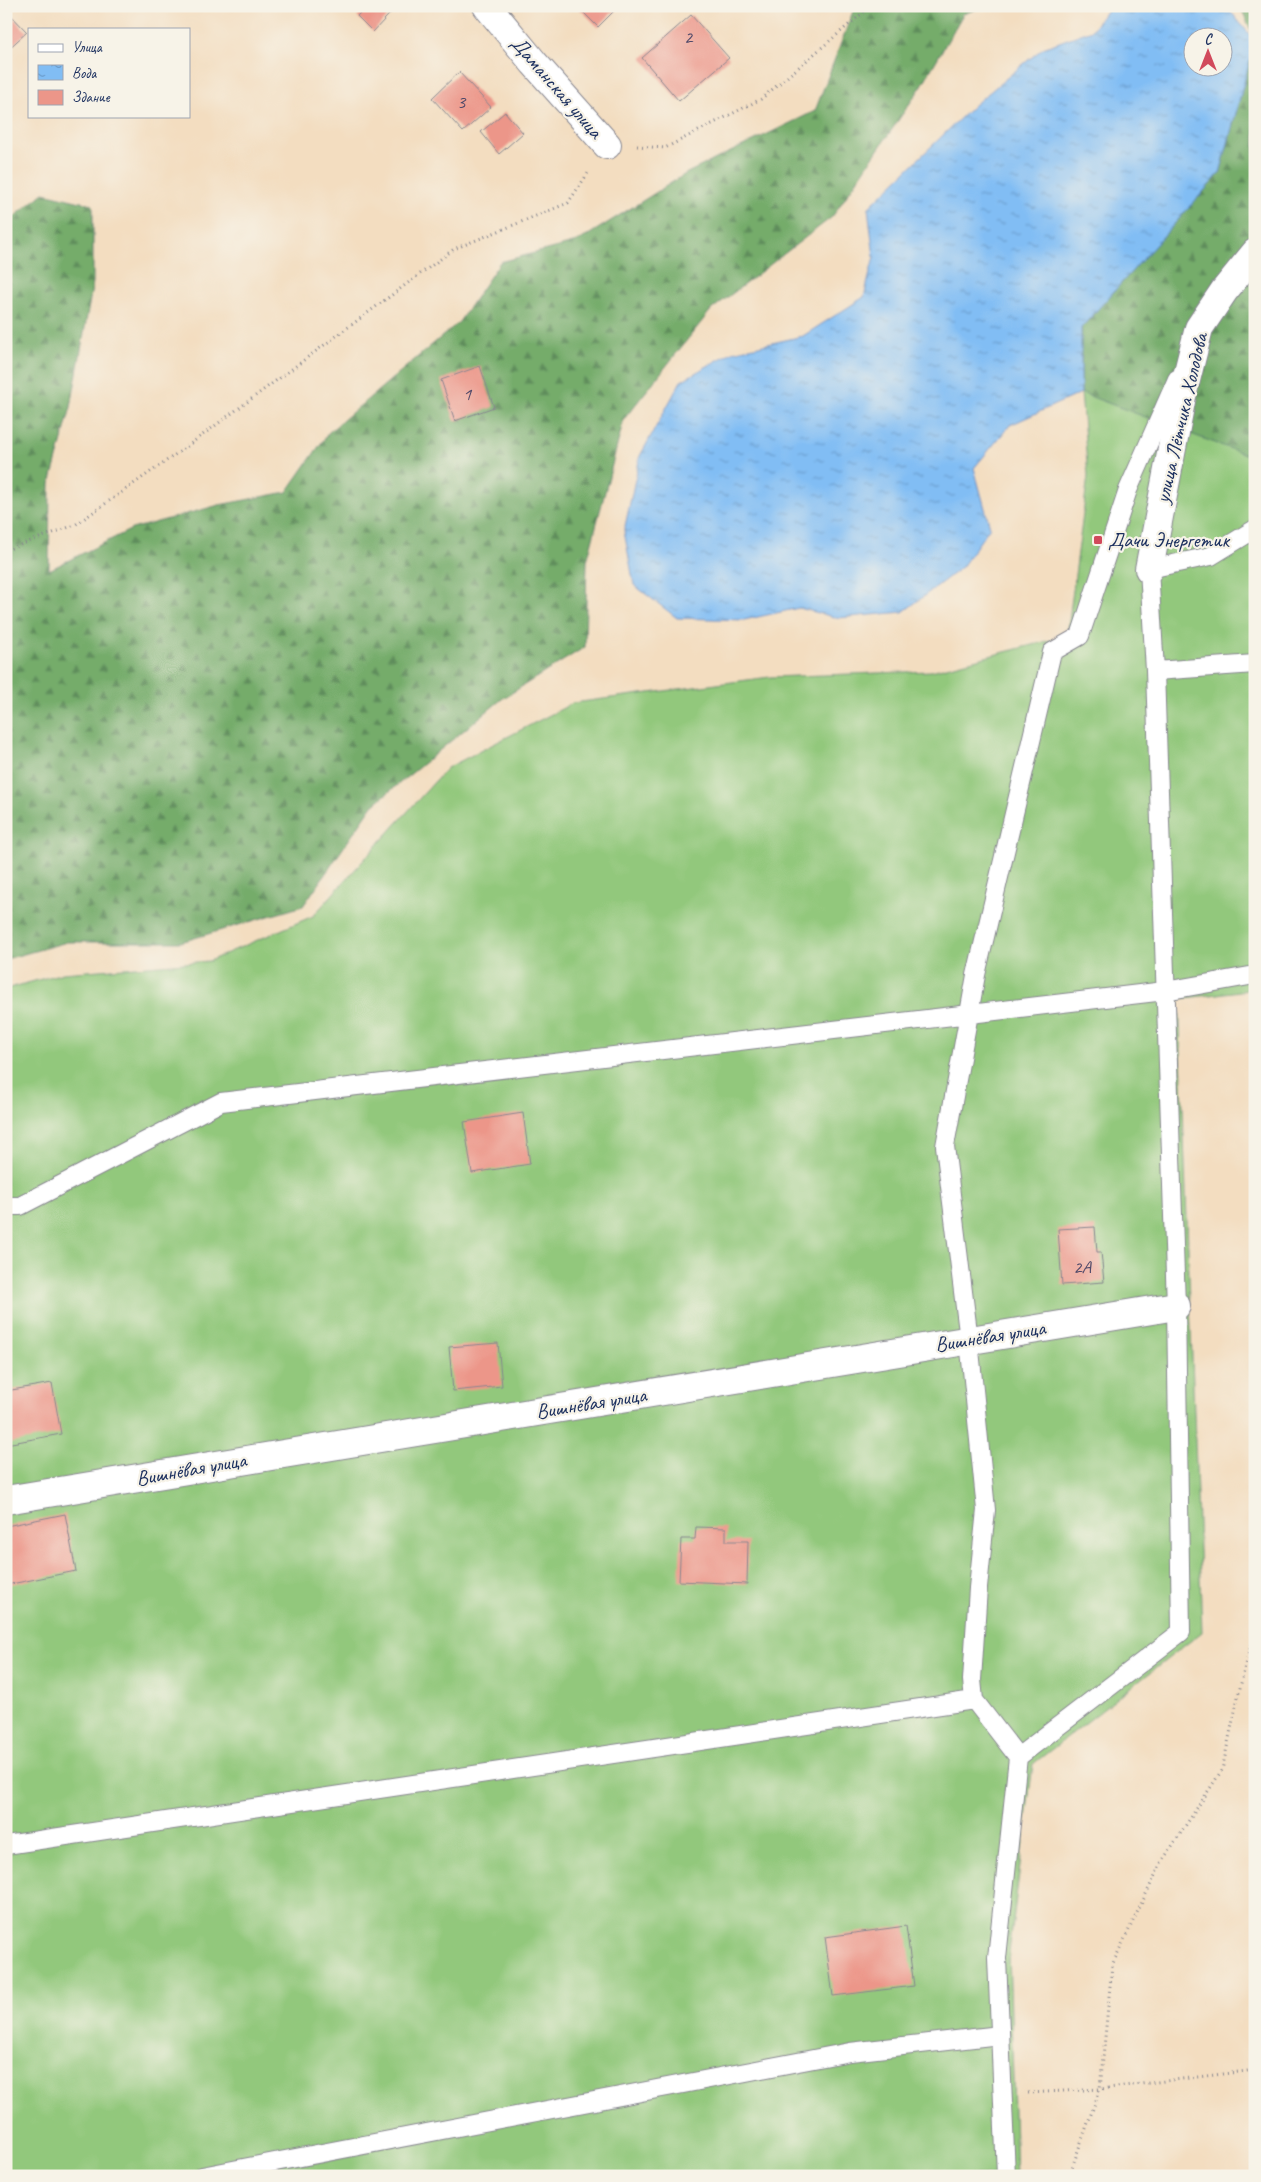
<svg xmlns="http://www.w3.org/2000/svg" width="1261" height="2182" font-family="Caveat,sans-serif">
	<defs>
		<pattern id="forest-firs" width="22" height="20" patternUnits="userSpaceOnUse" patternTransform="scale(1.25)"><rect width="22" height="20" fill="#75ac6b"/><path d="M5 1l3.5 6h-7zM16 11l3.5 6h-7z" fill="#5f8c5b"/></pattern>
		<pattern id="water-ripples" width="26" height="14" patternUnits="userSpaceOnUse" patternTransform="scale(1.25)"><rect width="26" height="14" fill="#81bdf4"/><path d="M2 4q2-2 4 0t4 0M15 11q2-2 4 0t4 0" fill="none" stroke="#699ac9"/></pattern>
	</defs>
	<rect width="100%" height="100%" fill="#f7f3e8"/>
	<filter id="ink" filterUnits="userSpaceOnUse"><feTurbulence type="fractalNoise" baseFrequency=".02" numOctaves="2"/><feDisplacementMap in="SourceGraphic" scale="10" xChannelSelector="R" yChannelSelector="G"/><feConvolveMatrix kernelMatrix="1 2 1 2 8 2 1 2 1" color-interpolation-filters="sRGB"/></filter>
	<filter id="wash" filterUnits="userSpaceOnUse"><feTurbulence type="fractalNoise" baseFrequency=".0096" numOctaves="4" result="noise"/><feDisplacementMap in="SourceGraphic" scale="20" xChannelSelector="R" yChannelSelector="G"/><feGaussianBlur stdDeviation="1.12" result="paint"/><feColorMatrix in="noise" values="0 0 0 0 0 0 0 0 0 0 0 0 0 0 0 0 0 1.4 0 .05"/><feComposite in="paint" operator="in"/></filter>
	<g filter="url(#wash)">
		<rect width="100%" height="100%" fill="#f3ddc0"/>
		<path fill="url(#forest-firs)" stroke="#486e64" d="M855,6h130l-22,8 -42,73 -89,130 -121,93 -87,109 -37,142 -2,86 -83,52 -129,106 -70,101 -122,36h-114l-61,17v-736l38,-30 49,12v77l-22,125 -21,77 -1,86 83,-41 87,-24 68,-13 42,-60 130,-110 41,-60 77,-20 110,-69 128,-62z
			M1240,6h15v33z
			M1255,41v417l-174,-65v-65l139,-155z"/>
		<path fill="#92c87b" stroke="#567c6c" d="M1081,393l174,65v531l-76,10 23,633 -169,132 -24,188 7,224h-1010v-1187l57,-16 146,-12 104,-45 134,-148 126,-65 197,-26 161,-6 136,-35 21,-160z"/>
		<path fill="url(#water-ripples)" stroke="#4e76a9" fill-rule="evenodd" d="M1110,6h116l29,35 -35,132 -139,155v65l-71,32 -36,43 16,59 -28,40 -59,45 -65,6 -39,-10 -55,12 -67,-2 -43,-33 -10,-54 16,-75 41,-75 51,-29 71,-16 61,-39 10,-40 -6,-49 106,-103 69,-57 49,-18zM1194,38h30v30h-30z"/>
		<g id="blocks">
			<path fill="#ec9689" d="M367,6h30l-24,26 -16,-16z
				M577,6h42l-21,21z
				M6,10l21,22 -21,19z
				M691,15l38,43 -50,43 -37,-43z
				M459,72l32,35 -28,25 -31,-34z
				M505,112l18,21 -24,21 -18,-22z
				M480,366l14,41 -39,14 -14,-41z
				M523,1113l7,51 -58,9 -8,-51z
				M1095,1227l2,25h4l3,30 -42,3 -4,-56z
				M498,1343l4,43 -49,5 -4,-44z
				M52,1383l9,51 -55,10v-53z
				M65,1514l11,57 -70,14v-59z
				M696,1527l30,1v13h22l-1,43 -68,-3 2,-42h14z
				M906,1926l8,60 -81,10 -8,-59z"/>
		</g>
	</g>
	<g filter="url(#ink)">
		<use href="#blocks" fill-opacity="0" stroke="#87868f" stroke-width="1"/>
		<g fill="none" stroke-linecap="round" stroke-linejoin="round">
			<g stroke="#87868f" stroke-width="20">
				<path id="lane" d="M1155,671l100,-7
					M6,1206h14l201,-104 944,-111 90,-16
					M974,1700l-2,-20 6,-92 8,-78 -17,-170 -24,-194 31,-171 76,-323 28,-16 48,-146 49,-111
					M6,1845l968,-145 44,57
					M202,2176l648,-124 150,-17
					M1006,2176l-9,-218 21,-201 163,-125 -5,-326 -21,-635 -6,-102 62,-13 44,-27"/>
			</g>
			<g stroke="#87868f" stroke-width="30">
				<path id="street" d="M487,6l47,57 73,82
					M1149,569l33,-173 17,-68 25,-37 31,-38
					M6,1500l1170,-194"/>
			</g>
			<path stroke="#87868f" stroke-width="3" stroke-dasharray="1 4" stroke-linecap="butt" d="M637,146l28,2 96,-49 110,-93
				M6,550l69,-25 114,-80 265,-196 114,-46 22,-33
				M1028,2093l72,-4 155,-19
				M1069,2176l31,-87 12,-124 49,-102 61,-93 25,-114 8,-18"/>
			<use href="#lane" stroke="#fff" stroke-width="18"/>
			<use href="#street" stroke="#fff" stroke-width="28"/>
		</g>
	</g>
	<rect fill="#d1495b" stroke="#f7f3e8" stroke-width="2" x="1093" y="535" width="10" height="10" rx="2.5"/>
	<g text-anchor="middle" dominant-baseline="central" stroke-width="4.5" stroke-linejoin="round" paint-order="stroke">
		<g font-size="19" fill="#4f4969">
			<text x="688" y="37">2</text>
			<text x="461" y="102">3</text>
			<text x="467" y="394">1</text>
			<text x="1082" y="1267">2А</text>
		</g>
		<g font-size="21" fill="#1b2f5e" stroke="#f7f3e8">
			<text transform="translate(557 87) rotate(49)">Даманская улица</text>
			<text transform="translate(1181 418) rotate(-77)">улица Лётчика Холодова</text>
			<text transform="translate(990 1336) rotate(-9)">Вишнёвая улица</text>
			<text transform="translate(591 1403) rotate(-9)">Вишнёвая улица</text>
			<text transform="translate(191 1469) rotate(-10)">Вишнёвая улица</text>
		</g>
		<g font-size="21" fill="#1b2f5e" stroke="#f7f3e8" text-anchor="start">
			<text x="1108" y="540">Дачи Энергетик</text>
		</g>
	</g>
	<rect width="1261" height="2182" fill="none" stroke="#f7f3e8" stroke-width="25"/>
	<rect x="28" y="28" width="162" height="90" fill="#f7f3e8" stroke="#9fa5b1"/>
	<rect x="38" y="44" width="25" height="8" fill="#ffffff" stroke="#9fa5b1"/>
	<text x="72" y="52" font-size="15" fill="#1b2f5e">Улица</text>
	<rect x="38" y="65" width="25" height="15" fill="url(#water-ripples)" stroke="#9fa5b1"/>
	<text x="72" y="78" font-size="15" fill="#1b2f5e">Вода</text>
	<rect x="38" y="90" width="25" height="15" fill="#ec9689" stroke="#9fa5b1"/>
	<text x="72" y="102" font-size="15" fill="#1b2f5e">Здание</text>
	<g transform="translate(1208 52)"><circle r="24" fill="#f7f3e8" stroke="#9fa5b1"/>
	<path d="M0-4L9 19L0 12L-9 19Z" fill="#d1495b"/>
	<text y="-8" font-size="14" font-weight="bold" text-anchor="middle" fill="#1b2f5e">С</text>
	</g>
</svg>
